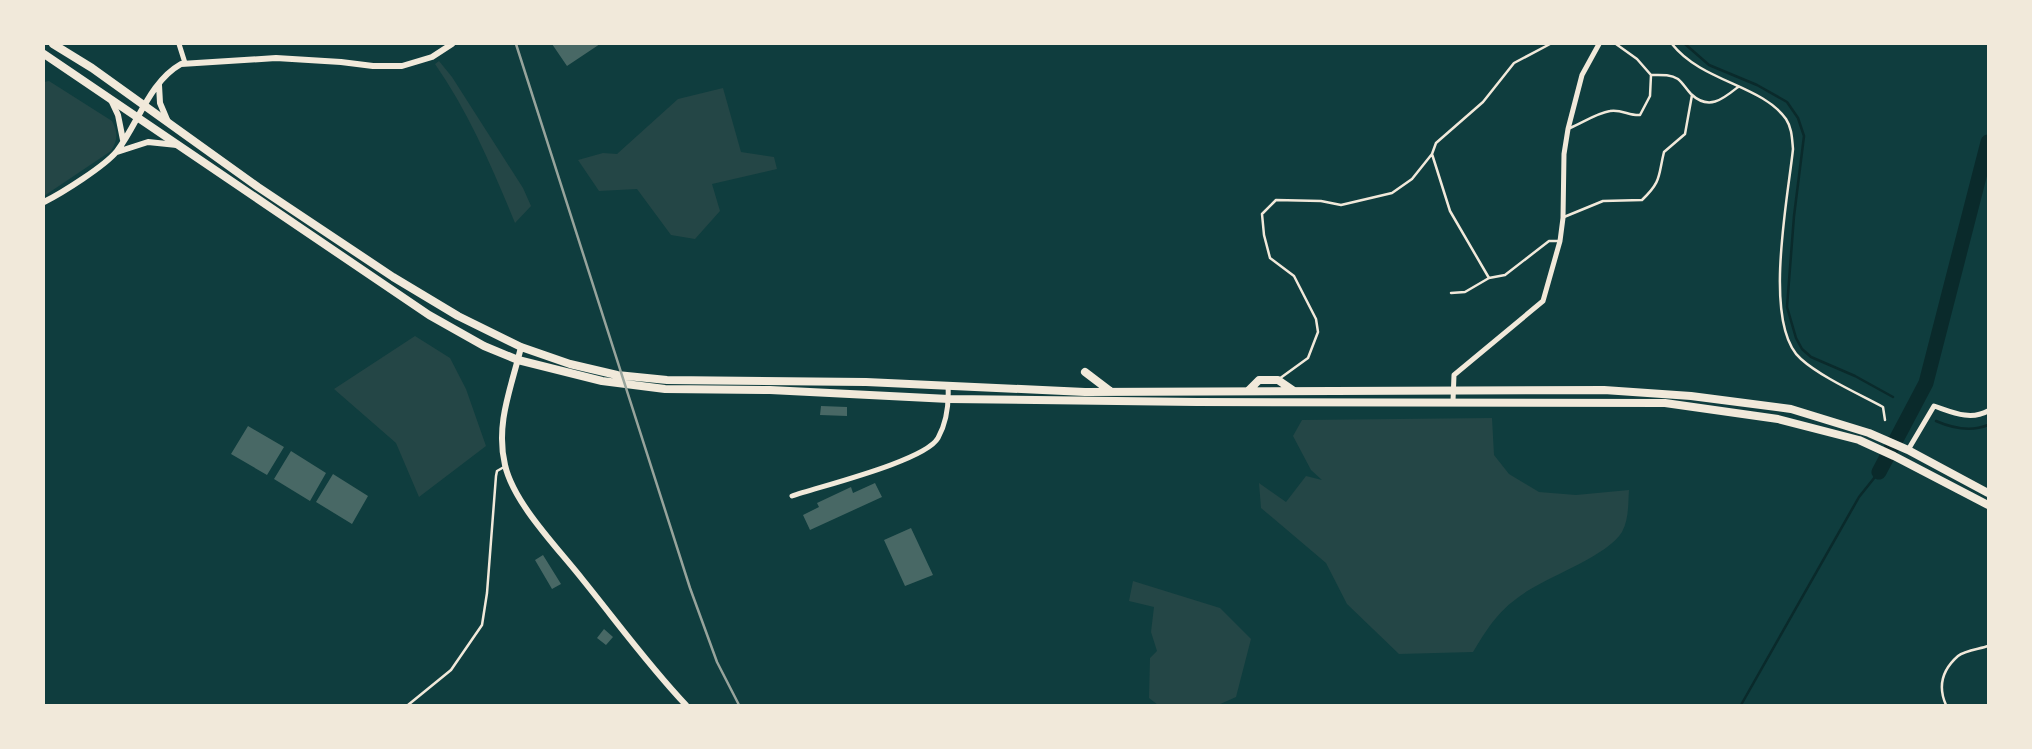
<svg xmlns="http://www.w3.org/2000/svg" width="2032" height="749" font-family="'Source Sans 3',sans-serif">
	<rect width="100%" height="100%" fill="#0f3d3e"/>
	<path fill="#244646" d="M439,61l13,16 71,111 8,18 -16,17c-23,-56 -46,-110 -80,-159z
		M49,81l63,40c6,12 6,18 -1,30l-67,45v-114z
		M723,88l18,64 33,5 3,12 -65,15 8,27 -25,28 -24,-4 -34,-46 -38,2 -21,-31 25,-7 14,1 61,-55z
		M415,336l35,22 16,31 20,57 -67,51 -23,-54 -62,-54z
		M1492,418l2,37 15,19 30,18 37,3 53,-5c-1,14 0,29 -7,42 -14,23 -69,43 -93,58 -29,18 -39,34 -56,62l-74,2 -52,-50 -21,-41 -65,-55 -2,-25 27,19 20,-26 16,4 -11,-10 -18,-34 9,-16z
		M1133,581l87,27 31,31 -15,58 -18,8h-60l-9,-7 1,-40 7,-7 -6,-19 3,-25 -25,-6z"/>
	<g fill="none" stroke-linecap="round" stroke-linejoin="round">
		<path stroke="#0a2a2b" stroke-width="2.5" d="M1685,44l24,21 48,20 30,17 11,16 6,18 -10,80 -7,91 9,31 6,11 9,8 44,19 38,21
			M1936,421c16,7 35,11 52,4
			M1741,705l118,-208 20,-25"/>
		<path stroke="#0a2a2b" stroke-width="15" d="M1879,472l47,-89 62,-241"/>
	</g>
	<path fill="#486865" d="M552,44h48l-33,22z
		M821,406l26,1v9l-27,-1z
		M248,426l36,21 -17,28 -36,-21z
		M291,451l35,22 -16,28 -36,-22z
		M333,474l35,22 -16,28 -36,-22z
		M875,483l7,14 -72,33 -7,-15 16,-8 -2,-4 34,-16 2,6z
		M911,528l22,47 -28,11 -21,-46z
		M543,555l18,29 -9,5 -17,-29z
		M604,629l9,8 -7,8 -9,-7z"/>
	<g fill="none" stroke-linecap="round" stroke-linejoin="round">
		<path stroke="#f1e9da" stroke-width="2.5" d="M1616,44l21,15 14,16c9,0 19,-1 27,4 5,4 8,10 13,15 18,17 32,5 47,-7
			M1672,44c30,38 90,41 114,75 6,9 6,20 7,30 -5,49 -31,176 8,210 20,18 58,35 82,48l2,13
			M1570,128c12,-5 27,-15 40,-17 11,-2 20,5 30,4l10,-19 1,-21
			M1432,154l18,57 39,67
			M1564,217l39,-16 39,-1c20,-19 16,-24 22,-48l21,-18 7,-39
			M1451,293l14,-1 24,-14 16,-3 44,-34h11
			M1279,379l29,-21 10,-26 -2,-13 -22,-43 -24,-18 -6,-23 -2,-21 14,-14 45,1 20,4 51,-12 20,-14 20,-25 4,-11 47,-41 31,-39 36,-19
			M408,705l43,-35 31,-45 5,-32 9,-117 1,-5 7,-4
			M1946,705c-8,-18 -4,-35 12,-49 7,-6 22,-7 30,-10"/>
		<path stroke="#f1e9da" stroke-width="5" d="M179,44l6,19
			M1453,401l1,-26 89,-74 17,-60 3,-23 1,-64 4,-25 14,-54 17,-31
			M1908,450l26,-44c18,6 36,15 54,5
			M792,496c29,-10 133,-35 146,-58 9,-16 11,-35 10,-53"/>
		<path stroke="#f1e9da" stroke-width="6" d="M159,85l1,18 8,19
			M111,100l7,15 5,25
			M117,152l31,-10 29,3
			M44,202c18,-9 61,-36 73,-51 21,-27 32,-69 64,-87l95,-6 65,4 32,4h29l30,-9 20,-13
			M521,347c-9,39 -26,76 -16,118 9,39 53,83 78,115 34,42 66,86 103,125"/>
		<path stroke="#f1e9da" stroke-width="8" d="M53,44l39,24 166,119 135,90 65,39 63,31 49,17 47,11 50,5 199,2 219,10 519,-2 87,6 100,13 78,24 39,17 80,43
			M44,54l385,261 55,31 34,14 84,21 63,8 105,1 179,9 248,3 468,1 113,16 81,21 35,16 94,49
			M1085,372l25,19
			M1249,390l10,-10h19l16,11"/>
		<path stroke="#97a49c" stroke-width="2.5" d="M516,44l174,544 27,74 22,43"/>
	</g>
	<rect width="2032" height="749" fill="none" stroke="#f1e9da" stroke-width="90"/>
</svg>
